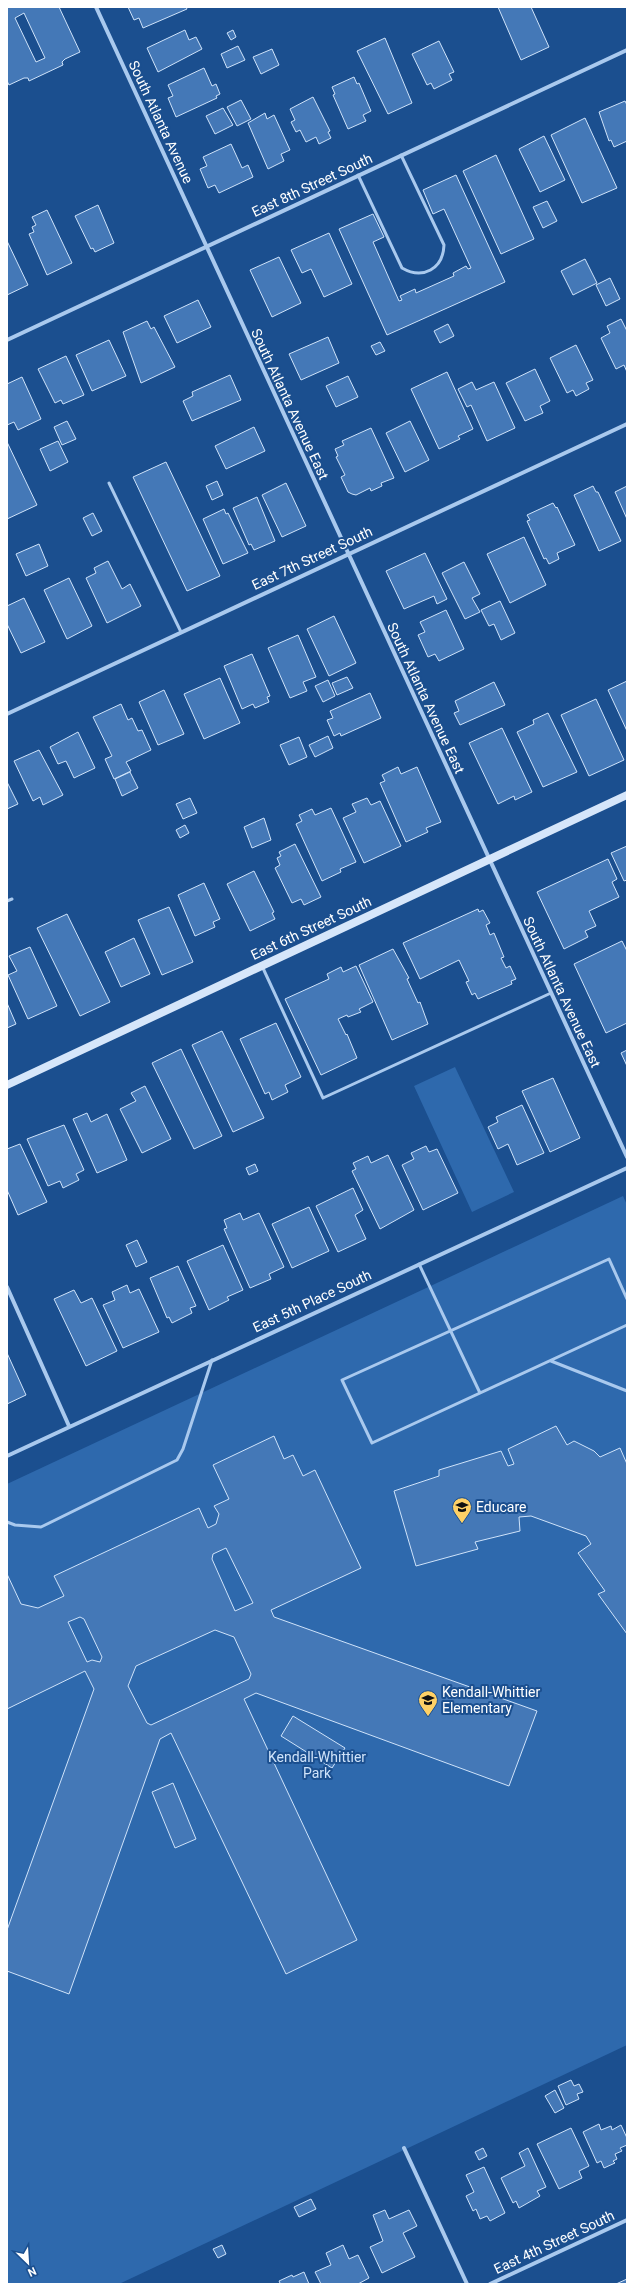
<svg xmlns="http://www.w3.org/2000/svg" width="634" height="2291" font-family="Roboto,sans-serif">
	<rect width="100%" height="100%" fill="#1b4f8f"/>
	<path fill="#2e69ad" d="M455,1067l59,125 -42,20 -58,-126z
		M623,1196l4,9v840l-508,239h-112v-800z"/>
	<path fill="#4478b7" stroke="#cfe3fa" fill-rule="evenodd" d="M7,7h52l21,45 -15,7 -3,3 1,3 -34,16 -1,-3h-4l-15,7 -2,-4zM24,13l21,45 -9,4 -21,-44z
		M128,7h58l1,2 -44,19 -4,-10 -5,2z
		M498,7h33l18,40 -28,13z
		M185,30l4,10 7,-3 6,12 -44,23 -11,-24z
		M233,30l3,7 -5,3 -4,-7z
		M385,38l27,65 -24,11 -31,-63z
		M439,41l15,31 -5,2 3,6 -18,9 -3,-6 -4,2 -15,-31z
		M238,46l7,14 -18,8 -6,-14z
		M272,49l7,16 -18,9 -8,-17z
		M204,68l8,18 4,-2 4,10 -4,2 1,2 -41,19 -8,-19 5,-2 -5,-11z
		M354,77l3,7 2,-1 12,28 -8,4 3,6 -18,8 -15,-34 2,-1 -3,-7z
		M313,97l17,34 -2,1 3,6 -12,6 -3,-7 -10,5 -6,-12 -4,2 -5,-10 4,-2 -5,-11z
		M241,100l10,19 -14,7 -10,-19z
		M625,101l2,4v36l-13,6 -3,-7 -2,1 -10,-29z
		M223,108l10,17 -18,9 -9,-18z
		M265,113l2,6 7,-4 16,35 -9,4 3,7 -16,8 -20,-46z
		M585,118l32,70 -35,15 -31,-68z
		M544,136l21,44 -25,12 -21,-43z
		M231,144l11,24 6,-3 5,12 -34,16 -4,-8 -7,3 -8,-19 7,-3 -4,-9z
		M496,155l38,84 -33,15 -38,-83z
		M456,175l49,107 -118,53 -48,-106 34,-15 11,23 -11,5 26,59 3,-1 -2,-4 15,-7 1,4 38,-17 -1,-3 13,-7 2,3 3,-1 -27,-59 -11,5 -10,-24z
		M547,201l10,20 -14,7 -10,-21z
		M98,205l16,38 -19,9 -2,-4 -2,1 -16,-33z
		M47,210l25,53 -25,12 -18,-41 5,-2 -2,-5 4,-2 -4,-8z
		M329,233l23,51 -28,13 -13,-28 -9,4 -11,-23z
		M7,241l21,44 -21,10z
		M279,257l22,46 -29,14 -22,-47z
		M585,259l12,24 -24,12 -12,-24z
		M610,278l10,21 -14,7 -10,-21z
		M198,300l13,27 -34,16 -13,-27z
		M621,319l6,12v41l-3,-7 -8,4 -15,-31 9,-5 -3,-7z
		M147,321l4,8 3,-2 21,40 -34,16 -18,-51z
		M448,324l6,12 -14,7 -6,-12z
		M328,337l11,26 -38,17 -12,-26z
		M109,340l17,36 -34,15 -16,-36z
		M380,342l5,9 -9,4 -5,-9z
		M576,345l17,35 -7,3 3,6 -13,7 -3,-6 -6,3 -17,-35z
		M66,356l18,39 -21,9 -2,-4 -6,3 -17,-34z
		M535,369l15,32 -10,5 3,7 -18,8 -19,-38z
		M447,372l26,57 -15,7 2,3 -21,10 -28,-60z
		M230,375l11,25 -49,21 -9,-20 10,-5 -1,-4z
		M348,376l10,21 -22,10 -10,-21z
		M22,377l19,42 -23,11 -4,-8 -7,3v-41z
		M472,382l4,8 18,-8 21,46 -28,13 -16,-36 -4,2 -9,-18z
		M67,421l9,18 -14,6 -8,-18z
		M410,421l19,39 -24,12 -19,-39z
		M254,427l11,24 -39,18 -11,-23z
		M371,428l23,50 -13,5 1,3 -11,5 -1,-3 -14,7 -4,-1 -4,-2 -7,-15 4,-2 -9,-18 2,-1 -3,-7 9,-4 -2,-4z
		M58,441l10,21 -18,9 -10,-22z
		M7,442l30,63 -30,14z
		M166,462l54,114 -33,15 -54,-114z
		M217,481l6,14 -11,5 -6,-14z
		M286,483l20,43 -24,11 -20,-42z
		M593,486l3,6h2l23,49 -22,10 -25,-56z
		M627,486v33l-12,-27z
		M257,497l18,44 -21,9 -3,-6 -2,1 -16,-37z
		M553,503l3,5 1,-1 18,38 -18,8 2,6 -10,5 -3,-6 -2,1 -17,-38 3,-1 -3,-5z
		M224,509l2,5 2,-1 20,40 -25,11 -20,-45z
		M93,513l9,18 -10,5 -9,-18z
		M524,537l22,48 -36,18 -23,-49z
		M39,544l9,22 -22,10 -10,-22z
		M425,553l22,46 -10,5 -3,-8 -30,13 -18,-38z
		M108,561l14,28 8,-5 11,22 -34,17 -21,-45 10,-5 -2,-5z
		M464,562l16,32 -8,4 8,14 -15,7 -23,-46z
		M69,578l23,48 -25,13 -23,-49z
		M24,598l21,44 -24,11 -14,-29v-18z
		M500,601l15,32 -14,7 -7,-16 -5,2 -8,-16z
		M446,610l18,39 -25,12 -4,-7 -7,3 -10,-22 7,-3 -5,-10z
		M334,616l22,47 -27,13 -22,-47z
		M298,635l18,42 -13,5 4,9 -17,7 -22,-50z
		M252,654l18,42 -3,1 2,5 -14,6 -2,-4 -11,5 -18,-43z
		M347,677l6,11 -16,7 -5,-12z
		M220,678l20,45 -36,16 -20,-45z
		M328,680l7,16 -12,6 -8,-16z
		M627,681v50l-19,-41z
		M494,682l11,23 -45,20 -6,-12 5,-2 -4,-10z
		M164,690l20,44 -26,11 -19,-43z
		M370,693l11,25 -40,18 -1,-3 -6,3 -7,-16 6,-2 -3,-7z
		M596,699l28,61 -35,16 -28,-61z
		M121,704l7,16 4,-2 6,13 4,-1 9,20 -25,12 5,9 -17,8 -9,-20 7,-3 -19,-39z
		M548,713l29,59 -34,15 -26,-55 17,-8 -1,-4z
		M502,728l30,64 -17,8 -1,-4 -16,8 -29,-61z
		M78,732l17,36 -21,10 -8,-17 -8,3 -8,-17z
		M328,736l5,12 -18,9 -6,-12z
		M299,737l8,20 -18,8 -9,-20z
		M39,750l24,45 -20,10 -3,-8 -7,4 -19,-40z
		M398,767l3,7 16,-7 24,55 -15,6 2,4 -22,10 -26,-59 5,-2 -3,-6z
		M130,772l8,16 -16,8 -7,-17z
		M7,782l11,22 -11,5z
		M190,798l7,15 -14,6 -7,-15z
		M367,798l4,7 9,-4 21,45 -37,17 -21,-45 13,-6 -4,-8z
		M331,808l25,54 -16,7 1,3 -19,9 -26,-57 6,-3 -3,-6 13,-6 3,6z
		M264,818l7,22 -19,8 -8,-21z
		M185,825l4,8 -9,5 -4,-8z
		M295,844l26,53 -17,8 -3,-6 -9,4 -17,-35 5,-3 -3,-7 4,-2 -2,-4z
		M627,846v34l-3,1 -13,-28z
		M608,859l9,20 -5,3 7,15 -30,14 7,15 -11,5 3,6 -24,12 -27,-57z
		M254,871l20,41 -2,1 3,6 -25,12 -23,-47z
		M204,883l16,36 -7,3 2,5 -20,9 -17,-41z
		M169,907l24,55 -31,13 -24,-55z
		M478,909l1,3 4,-2 7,13 -4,2 4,10 4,-2 10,24 -3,1 5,10 4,-2 6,13 -5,2 1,3 -34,15 -3,-6 -3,2 -6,-13 3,-1 -10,-21 -39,19 -17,-36z
		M67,914l43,88 -30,14 -43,-88z
		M134,938l16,36 -29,13 -16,-35z
		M622,941l5,10v72l-21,10 -32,-69z
		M30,947l27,59 -29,13 -20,-44 9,-4 -8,-15z
		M393,949l16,29 -2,1 11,24 2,-1 8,22 -36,16 -33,-75z
		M356,966l17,36 -14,7 2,3 -13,5 -1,-2 -9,4 8,16 1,-1 10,24 -36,17 -36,-76 44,-20 -2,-5 14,-7 2,5z
		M7,1003l9,21 -9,4z
		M276,1023l25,54 -16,8 3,7 -16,8 -3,-8 -4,2 -25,-55z
		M222,1031l42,87 -31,14 -41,-87z
		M181,1049l41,87 -28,13 -42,-86z
		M627,1050v16l-6,-13z
		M553,1078l27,60 -30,14 -28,-61z
		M145,1086l26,53 -29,14 -22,-44 16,-8 -5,-8z
		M522,1105l22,48 -27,12 -9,-21 -10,5 -10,-22 10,-5 -2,-5z
		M87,1113l4,9 16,-8 20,46 -30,13 -24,-54z
		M64,1125l20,45 -8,4 3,6 -16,8 -3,-7 -12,5 -21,-47z
		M20,1144l27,58 -29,13 -11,-25v-41z
		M426,1146l3,6 8,-3 21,44 -35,17 -21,-45 12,-6 -3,-6z
		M388,1155l26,55 -34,19 -28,-58 4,-2 -3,-6 15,-7 3,7z
		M255,1164l3,7 -9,4 -3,-7z
		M353,1188l10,22 -8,5 11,24 -28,13 -22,-46z
		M309,1207l20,44 -37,17 -20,-44z
		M240,1213l3,7 16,-7 25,54 -15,7 2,5 -21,9 -26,-59 3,-1 -3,-8z
		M137,1240l10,22 -11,5 -10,-22z
		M223,1245l20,45 -16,7 2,3 -20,10 -22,-49z
		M178,1266l18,40 -6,2 2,5 -20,10 -3,-6 -2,1 -17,-40z
		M127,1285l3,8 9,-4 20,43 -36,16 -20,-43 12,-5 -3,-8z
		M74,1290l7,13 11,-5 25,53 -31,15 -32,-67z
		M7,1353l19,42 -19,9z
		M556,1426l11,19 7,-4 20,10 6,6 20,-9 7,16v170l-29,-40 7,-3 -27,-38 13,-9 -5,-8 -55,-20 -12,1 1,14 -45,11 3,7 -62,17 -22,-75 45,-15v-6l62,-19 7,15 6,-2 -6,-15z
		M274,1436l10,23 9,-4 10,21 12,-6 46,98 -90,42 3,7 263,94 -28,75 -253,-93 -12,6 113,241 -71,34 -115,-241 -11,6 -91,255 -62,-23v-41l87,-241 -9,-18 -78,38v-135l14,30 17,4 26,-12 -10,-20 145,-68 9,20 8,-4 3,-10 -5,-8 15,-7 -16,-34zM226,1548l27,55 -18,8 -23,-52 1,-5zM80,1617l4,2 18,38 -2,5 -8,-2 -5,2 -19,-40zM215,1630l19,7 17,37 -2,5 -98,46 -4,-2 -19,-37 8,-20z
		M293,1716l52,32 -13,20 -51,-32z
		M173,1783l23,56 -21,9 -23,-56z
		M571,2080l3,6 5,-2 4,8 -6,2 2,5 -13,6 -8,-19z
		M555,2090l9,18 -9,5 -10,-17z
		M599,2124l2,6 10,-4 1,4 9,-5 6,13v7l-7,3 2,3 -7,3 2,5 -4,2 2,2 -11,5 -3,-7 -4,2 -14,-31z
		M571,2128l18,38 -10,5 3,7 -23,11 -22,-45z
		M483,2148l4,8 -8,4 -4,-8z
		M528,2148l18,39 -9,4 3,5 -21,12 -3,-7 -3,2 -12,-25 24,-12 -6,-13z
		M484,2167l21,46 -15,8 -3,-5 -7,3 -4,-10 -3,2 -7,-15 8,-4 -8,-17z
		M311,2199l5,10 -17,8 -5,-10z
		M385,2210l4,9 20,-9 8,16 -14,7 12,24 -33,16 -12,-26 13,-6 -10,-26z
		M222,2245l4,9 -8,4 -5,-9z
		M343,2245l6,14 9,-4 11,23 -11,6h-37l-6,-12 16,-7 -5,-12z
		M304,2272l5,12h-32l3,-1 -1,-2 13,-6 1,2z
		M627,2279v5h-11z"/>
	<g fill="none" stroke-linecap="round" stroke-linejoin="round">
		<path stroke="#a9c9ee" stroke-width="3" d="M358,175l44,93c21,12 41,1 42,-23l-43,-90
			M109,483l72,149
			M7,901l5,-2
			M262,966l61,132 228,-105
			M419,1264l61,129
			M627,1299l-18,-40 -267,121 30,63 255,-118
			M551,1361l76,30
			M7,1522l8,3 26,2 136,-67 6,-11 29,-89"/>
		<path stroke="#a9c9ee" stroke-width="4" d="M96,7l531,1150
			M7,340l620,-290
			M7,714l620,-290
			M7,1287l62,139
			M7,1456l620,-288
			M404,2148l63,136
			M490,2284l137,-64"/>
		<path stroke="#d6e6fa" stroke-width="8" d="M7,1085l620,-290"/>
	</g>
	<defs>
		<g id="school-pin" transform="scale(1)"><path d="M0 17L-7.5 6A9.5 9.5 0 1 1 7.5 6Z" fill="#ffd166" stroke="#1b4f8f"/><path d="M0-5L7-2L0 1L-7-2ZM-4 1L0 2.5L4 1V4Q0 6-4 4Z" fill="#111"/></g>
	</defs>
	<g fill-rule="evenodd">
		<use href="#school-pin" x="462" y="1507"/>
		<use href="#school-pin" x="428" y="1700"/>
	</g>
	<g text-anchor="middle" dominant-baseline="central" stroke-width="4" stroke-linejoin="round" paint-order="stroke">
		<g font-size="14" fill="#fff" stroke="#1b4f8f">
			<text transform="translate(161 122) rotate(65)">South Atlanta Avenue</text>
			<text transform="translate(312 185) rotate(-25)">East 8th Street South</text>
			<text transform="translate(290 404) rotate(65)">South Atlanta Avenue East</text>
			<text transform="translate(312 558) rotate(-25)">East 7th Street South</text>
			<text transform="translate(426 698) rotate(65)">South Atlanta Avenue East</text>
			<text transform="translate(311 928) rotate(-25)">East 6th Street South</text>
			<text transform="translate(562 992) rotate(65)">South Atlanta Avenue East</text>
			<text transform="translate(312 1301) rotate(-25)">East 5th Place South</text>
			<text transform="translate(554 2242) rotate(-25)">East 4th Street South</text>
		</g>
		<g font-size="14" fill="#fff" stroke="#1b4f8f" text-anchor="start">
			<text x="476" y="1507">Educare</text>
			<text x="442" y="1692">Kendall-Whittier<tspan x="442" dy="16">Elementary</tspan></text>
		</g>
		<g font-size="14" fill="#cfe3fa" stroke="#1b4f8f">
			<text x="317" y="1757">Kendall-Whittier<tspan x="317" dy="16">Park</tspan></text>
		</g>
	</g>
	<rect width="634" height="2291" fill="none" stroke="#ffffff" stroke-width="16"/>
	<g transform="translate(28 2263) rotate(155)" stroke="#1b4f8f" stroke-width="3" paint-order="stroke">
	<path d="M0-3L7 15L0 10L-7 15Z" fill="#ffffff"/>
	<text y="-6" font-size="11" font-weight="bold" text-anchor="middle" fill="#ffffff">N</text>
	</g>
</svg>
